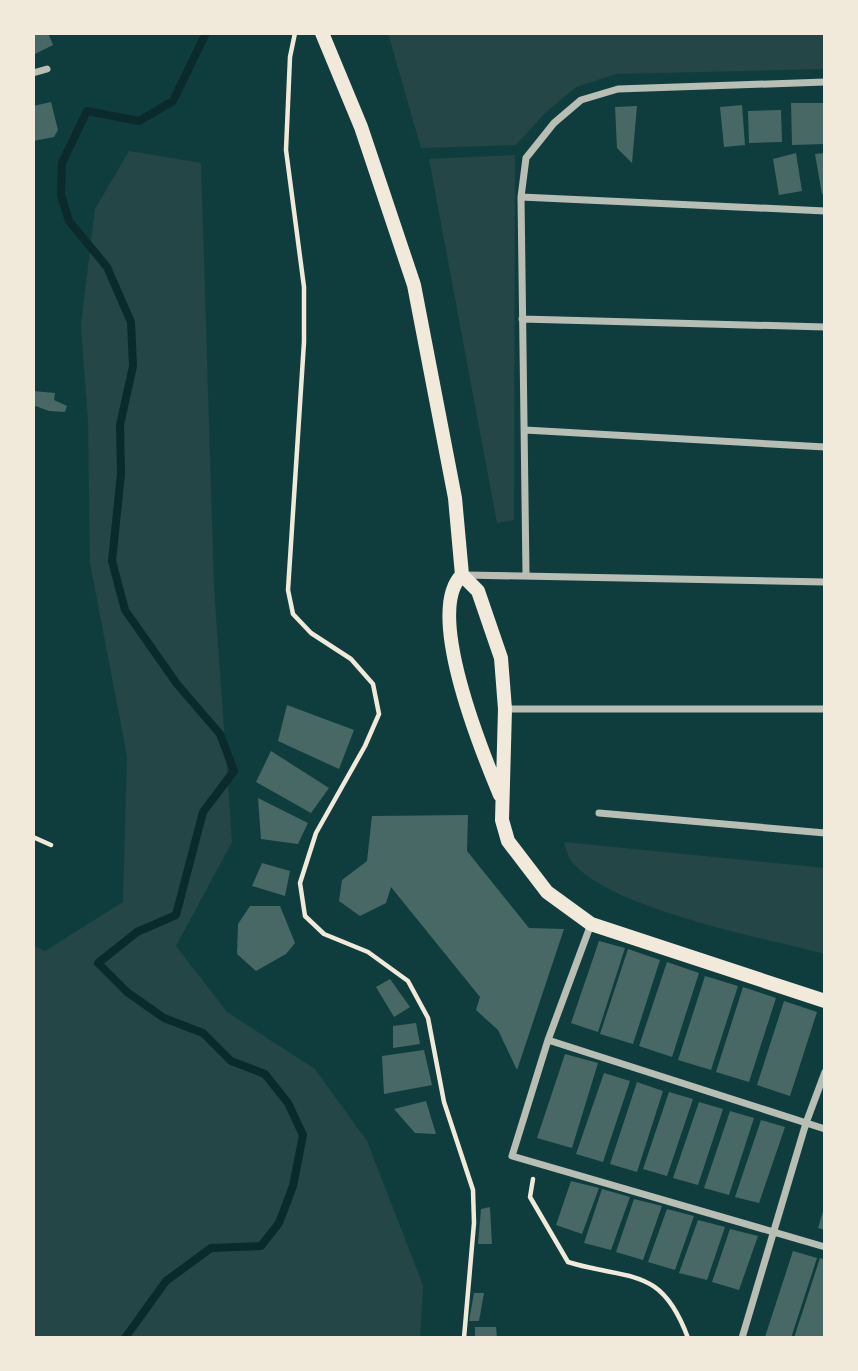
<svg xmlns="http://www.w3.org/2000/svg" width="858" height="1371" font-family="Bitter,serif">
	<rect width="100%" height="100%" fill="#0f3d3e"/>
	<path fill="#244646" d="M388,33h437v36l-209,5 -40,13 -31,26 -29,32 -95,3z
		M129,151l72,12 13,425 18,254 -56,104 51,66 88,57 52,72 56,144 -3,53h-387v-393l12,6 78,-49 4,-146 -37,-193 -2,-141 -7,-97 14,-116z
		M515,155l-1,365 -17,3 -68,-364z
		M564,842l261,26v86c-62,-16 -214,-45 -253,-92 -4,-5 -6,-14 -8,-20z"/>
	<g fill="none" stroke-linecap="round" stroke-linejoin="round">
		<path stroke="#0a2a2b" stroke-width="8" d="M125,1338l41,-57 45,-33 50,-2 18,-23 14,-37 10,-51 -15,-32 -23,-29 -34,-13 -28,-28 -39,-15 -37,-26 -29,-29 39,-31 39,-17 27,-103 31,-41 -14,-37 -43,-50 -52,-74 -13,-49 9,-87 -1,-49 13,-59 -2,-44 -24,-55 -38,-46 -8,-26 1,-32 25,-52 52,10 34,-20 33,-68"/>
	</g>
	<path fill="#486865" d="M33,33h15l5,12 -20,10z
		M51,102l7,28 -4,7 -21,4v-35z
		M791,103h34v41l-33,1z
		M742,105l3,40 -21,2 -4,-40z
		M637,106l-5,57 -15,-15 -2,-41z
		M781,110l1,32 -33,1 -1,-32z
		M796,153l6,38 -23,4 -6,-36z
		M825,153v41h-3l-7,-40z
		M33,391l22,2 -1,7 13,6 -2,6 -16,-1 -16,-6z
		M287,705l67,25 -15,39 -61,-28z
		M271,751l58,37 -18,25 -55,-31z
		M258,798l50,25 -10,21 -37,-5z
		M468,815l-1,36 62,77 35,1 -47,141 -19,-40 -22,-20 4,-13 -89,-110 -5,16 -26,13 -21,-15 3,-21 25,-19 5,-45z
		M262,863l28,8 -5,25 -33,-10z
		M250,906h30l15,37 -9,11 -30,17 -19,-17 1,-30z
		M599,941l26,7 -27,84 -27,-9z
		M628,949l32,11 -27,84 -33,-10z
		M667,962l32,11 -27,84 -33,-11z
		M705,976l33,10 -27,84 -33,-10z
		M390,979l20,28 -16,10 -18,-30z
		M743,987l33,11 -27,84 -33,-10z
		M784,1001l33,11 -27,84 -33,-11z
		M416,1023l4,21 -27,4v-22z
		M424,1050l8,35 -48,9 -2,-38z
		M565,1054l33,9 -26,85 -35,-10z
		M604,1073l26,8 -27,81 -27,-8z
		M637,1082l26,9 -26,81 -27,-8z
		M669,1092l24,7 -26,77 -24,-7z
		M426,1101l10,33 -21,-1 -21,-24z
		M699,1102l24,7 -25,76 -25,-7z
		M730,1111l24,7 -25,77 -25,-7z
		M761,1120l24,7 -26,76 -24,-6z
		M571,1181l28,7 -17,46 -26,-9z
		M602,1189l28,8 -19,53 -27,-7z
		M634,1199l28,7 -19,54 -27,-8z
		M490,1207l2,37h-14l3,-35z
		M824,1208h1v22l-7,-2z
		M667,1209l27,7 -19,54 -27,-8z
		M698,1220l27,7 -18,53 -28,-7z
		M730,1229l28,7 -19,54 -27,-8z
		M793,1251l24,7 -26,80 -26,-1z
		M820,1258l5,2v78h-31z
		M474,1293h10l-5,28h-10z
		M475,1327h21l1,11h-22z"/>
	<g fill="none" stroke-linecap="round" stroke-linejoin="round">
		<path stroke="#f1e9da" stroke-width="4.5" d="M295,33l-5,24 -4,93 18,137v55l-16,248 5,24 18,19 40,26 22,25 6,30 -14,32 -49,87 -16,50 5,33 19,18 44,18 40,29 20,37 16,84 29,88 1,33 -10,115
			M33,837l18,8
			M533,1179l-3,18 38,65c62,19 93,3 120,76"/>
		<path stroke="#b8beb3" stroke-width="7" d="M33,73l14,-4
			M521,197l304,14
			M522,319l303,8
			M525,430l300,17
			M526,574l-5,-377 5,-39 28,-35 27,-23 37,-11 207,-7
			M465,575l360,7
			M506,709h319
			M599,813l226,20
			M591,924l-43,116 -36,116 313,91
			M548,1040l277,89
			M742,1338l64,-215 19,-51"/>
		<path stroke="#f1e9da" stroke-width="14" d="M322,33l39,94 53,158 41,213 7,77
			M462,575l16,16 23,67 4,51 -3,111 6,21 39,51 44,32 234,77
			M462,575c-38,36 20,177 38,220"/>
	</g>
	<rect width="858" height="1371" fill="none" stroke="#f1e9da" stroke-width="70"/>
</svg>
